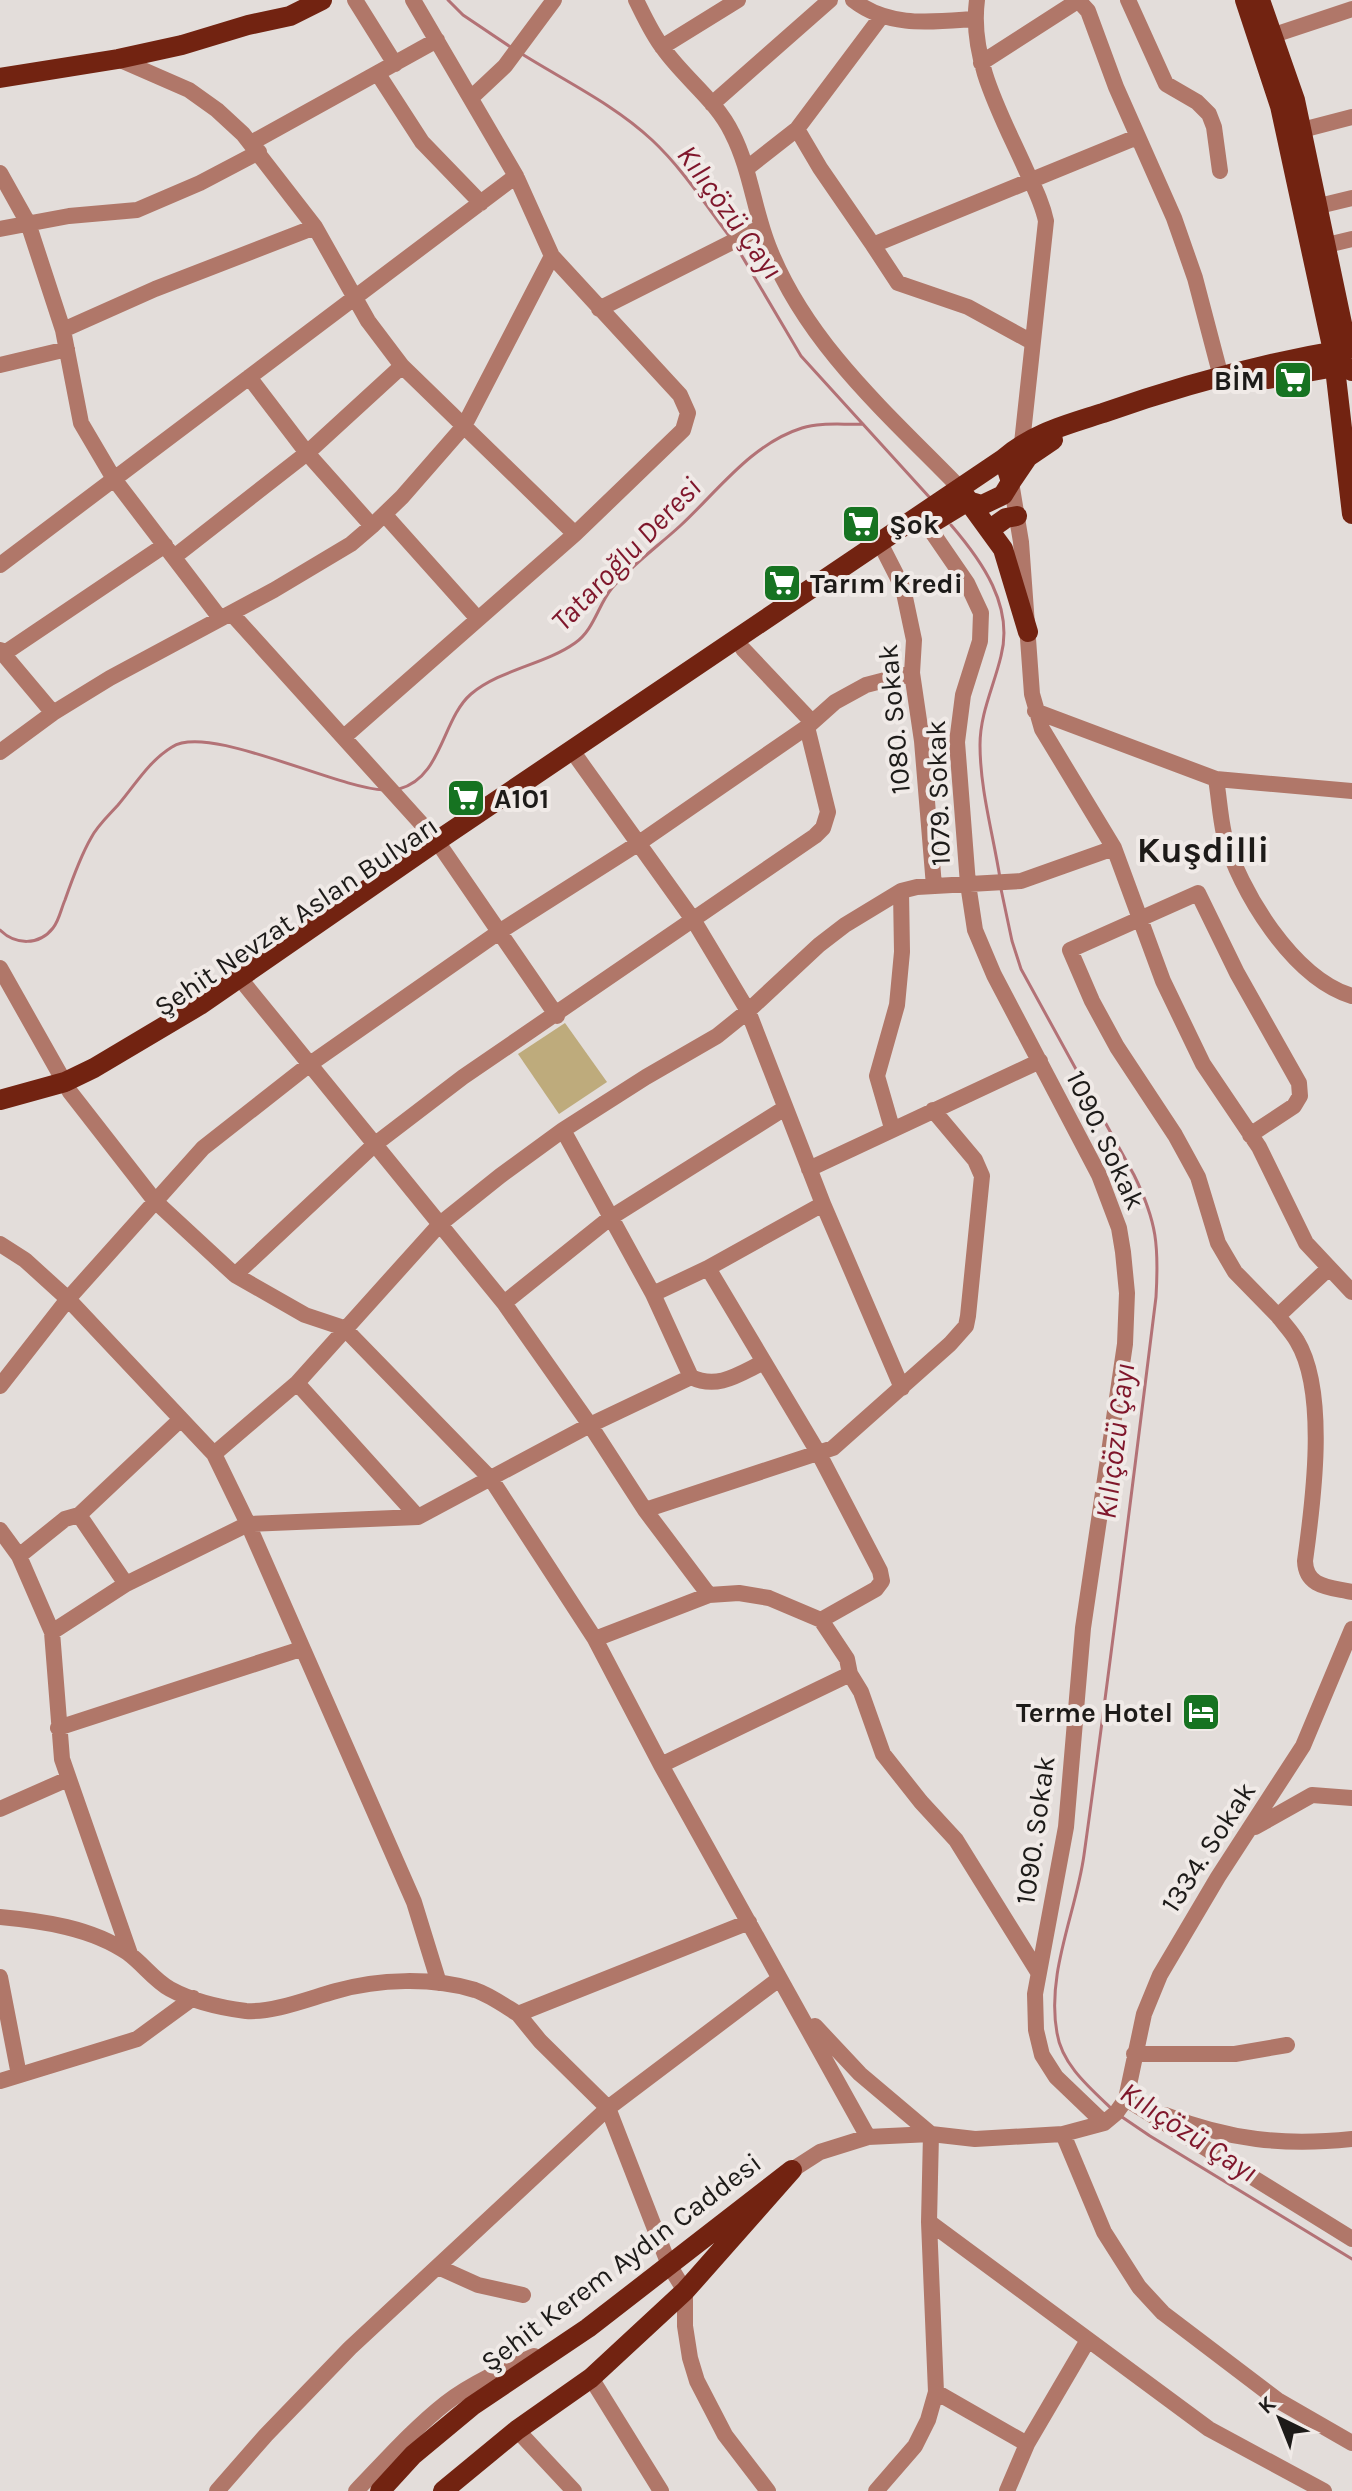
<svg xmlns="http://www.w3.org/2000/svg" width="1352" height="2491" font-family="Karla,sans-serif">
	<rect width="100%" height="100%" fill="#e3ddda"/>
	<path fill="#beab7c" d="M565,1023l42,59 -48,32 -41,-60z"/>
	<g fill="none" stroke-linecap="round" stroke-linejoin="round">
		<path stroke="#b37276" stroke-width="3" d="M448,0l15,15 49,33
			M522,54c43,27 93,51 130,86 30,28 53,64 78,97
			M736,246l65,110 130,143
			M951,525c31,36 63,81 50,131 -7,30 -21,57 -21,89 0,44 13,89 20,133
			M399,789c43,-11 43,-70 72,-95 30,-25 73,-29 104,-51 19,-13 23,-38 37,-55 20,-23 45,-41 68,-62 37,-34 71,-82 122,-98 19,-6 41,-3 61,-4
			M1001,889l11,52 9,28 113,206c23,47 25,71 22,122 -23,186 -46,372 -72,558 -8,58 -38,118 -27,178 5,32 33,55 56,77
			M0,930c15,15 39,16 53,-2 6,-7 8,-19 12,-28 7,-20 15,-43 26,-62 6,-12 18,-23 27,-33 17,-20 31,-44 54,-58 36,-24 163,41 212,43
			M1122,2117l28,19 202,123"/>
		<path stroke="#b07769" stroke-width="16" d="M355,0l40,64
			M636,0c8,16 16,34 27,48 21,30 53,52 69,85 19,37 22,79 38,117 38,95 119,165 189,237
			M853,0c36,28 78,22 121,19
			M977,0c-8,60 25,116 49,170 8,17 16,32 20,51l-24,222
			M1078,0l10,11 28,76 58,131 21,60 26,99
			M1128,0l38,84 31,18 12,12 5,13 6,44
			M1274,35l78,-26
			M662,47l76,-47
			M118,59l71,31 28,20 26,24 72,93 53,94 34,45 173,168
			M981,63l98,-63
			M378,74l44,68 59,61
			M471,98l34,-32 49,-66
			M712,104l118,-104
			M797,129l23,39 53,77 264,-108
			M1302,130l50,-13
			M251,143l186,-103
			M746,169l51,-40 84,-112
			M0,173l28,50 35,107 18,93 33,56 106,139
			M1319,206l33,-8
			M0,229l69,-13 68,-6 63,-27 59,-31
			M873,245l25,38 70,24 64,35
			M1327,245l25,-6
			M599,309l163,-82
			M63,330l92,-41 160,-62
			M0,365l67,-16
			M249,377l58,76 65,73
			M1011,482l10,60 11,152 10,35 72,119 49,133 40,83 56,83 47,96 46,49
			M385,515l93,104
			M921,516l46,67 14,30 -1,28 -17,54 -6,47 11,142 7,46 19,45 105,200 20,53 4,24 4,41 -2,51 -42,284 -17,199 -31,167 1,36 6,25 14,22 48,46
			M880,543l23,45 11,52 -2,33 10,68 12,145
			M174,557l133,-104 95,-87
			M0,565l516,-389
			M231,613l206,228
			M743,649l69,73
			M0,650l53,63
			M3,654l162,-109
			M1035,711l181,68 136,12
			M344,737l231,-203 108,-104 5,-17 -8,-18 -128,-139 -36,-80 -103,-176
			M0,752l53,-39 57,-35 164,-88 77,-46 21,-18 30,-29 62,-71 88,-170
			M578,759l116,162 54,90 75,193 79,184
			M1216,779c3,18 4,37 8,55 15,57 69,144 128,162
			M443,850l114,166
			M0,968l70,124 85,109 80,74 70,40 39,13 147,151 104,160 66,126 207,372
			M246,986l258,317 86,122 55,85 64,85
			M892,1128l-15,-52 20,-71 5,-53 -1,-61
			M563,1130l90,164 38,83
			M1250,1135l44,-29 6,-10 -1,-13 -62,-110 -39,-80 -128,57 22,51 25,46 58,88 23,42 20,66 17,29 43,44
			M809,1169l231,-108
			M0,1244l25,16 43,39 146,155 34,70 166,378 25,81
			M1328,1269l-50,47c6,8 14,16 19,25 31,51 16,162 8,220 1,27 25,26 47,31
			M235,1275l139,-130 89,-68 352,-241 8,-8 5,-16 -21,-85
			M653,1294l55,-26 115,-64
			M504,1303l106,-85 175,-110
			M297,1383l121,134
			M0,1386l68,-87 135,-151 107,-84 189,-132 140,-89 168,-116 28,-25 31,-17 46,-12
			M214,1454l83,-71 143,-159 60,-48 63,-46 83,-53 71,-41 31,-25 71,-66 26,-20 56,-34 16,-4 104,-6 93,-33
			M645,1510l188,-62 117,-104 16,-18 2,-10 14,-140 -7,-16 -42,-50
			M0,1530l19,26 33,76
			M19,1556l46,-37 14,-4
			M126,1584l-47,-69 102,-96
			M595,1639l114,-44 30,-2 30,5 52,22 55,-31 6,-8 -2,-10 -61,-117 -111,-186
			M850,1674l11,18 22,62 38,48 35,38 82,132
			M58,1728l243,-79
			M661,1765l189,-91 -3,-15 -26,-39
			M0,1809l68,-30
			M1255,1827l57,-32 40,3
			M0,1917c43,4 92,11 128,36 15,11 26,27 42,36 22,12 52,19 76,22 27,2 64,-13 90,-20 42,-12 96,-14 139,-1 15,5 30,16 43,24l231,-92
			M130,1954l-68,-195 -10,-127 74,-48 122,-60 170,-7 172,-92 101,-48c27,13 48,-3 73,-15
			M0,1977l19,98
			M518,2014l22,27 68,67 61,157 16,26v35l5,32 7,23 28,54 43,56
			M815,2026l45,48 71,60 -2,88 7,170 -8,28 -13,26 -39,45
			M1134,2054h101l52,-9
			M0,2081l137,-42 56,-41
			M1126,2099l226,140
			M1165,2115c64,25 118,31 187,24
			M1063,2134l41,98 35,55 24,26 116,88 73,42
			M792,2170l28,-18 48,-15 63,-3 44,5 88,-5 41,-11 12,-10 10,-14 18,-85 16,-39 58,-98 85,-131 49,-117
			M929,2222l280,207 115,62
			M438,2267l40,18 45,10
			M591,2378l70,113
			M936,2392l91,52
			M517,2430l57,61
			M217,2491l49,-56 84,-87 258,-240 171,-129
			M356,2491c29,-30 57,-62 90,-88 26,-20 58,-34 88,-47
			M1007,2491l20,-47 61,-104"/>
		<path stroke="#722311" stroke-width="20" d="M1245,0l35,106 53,245 19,163
			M1260,0l35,100 57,271
			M0,78l118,-19 64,-14 66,-20 42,-9 32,-16
			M1268,379l78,-14
			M1011,482l17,-25 25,-17
			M966,497l2,4 14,4 21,-10 8,-13 -4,-13
			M927,526l41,-25 35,48 25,83
			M989,530l17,-12 11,-2
			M0,1100l65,-18 29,-14 106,-63 237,-164 566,-382c30,-26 63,-34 100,-46 80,-28 165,-51 249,-65
			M380,2491l33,-36 59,-49 116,-78 204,-158 -107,121 -94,87 -74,52 -74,61"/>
	</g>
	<defs>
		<g id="supermarket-square" transform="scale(2)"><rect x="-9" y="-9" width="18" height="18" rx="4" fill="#167321" stroke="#f0eae7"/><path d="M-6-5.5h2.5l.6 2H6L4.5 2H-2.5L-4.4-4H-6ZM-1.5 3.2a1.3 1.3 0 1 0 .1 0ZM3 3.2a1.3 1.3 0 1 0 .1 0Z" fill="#fff"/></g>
		<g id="hotel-square" transform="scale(2)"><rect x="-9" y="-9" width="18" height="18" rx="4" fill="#167321" stroke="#f0eae7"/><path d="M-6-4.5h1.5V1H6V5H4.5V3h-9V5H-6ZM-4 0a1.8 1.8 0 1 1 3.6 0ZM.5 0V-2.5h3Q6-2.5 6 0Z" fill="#fff"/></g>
	</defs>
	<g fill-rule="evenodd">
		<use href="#supermarket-square" x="1293" y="380"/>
		<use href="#supermarket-square" x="861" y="524"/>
		<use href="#supermarket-square" x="782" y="583"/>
		<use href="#supermarket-square" x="466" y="798"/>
		<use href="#hotel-square" x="1201" y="1712"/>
	</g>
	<g text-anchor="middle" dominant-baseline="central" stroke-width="8" stroke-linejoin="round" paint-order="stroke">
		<g font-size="28" font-weight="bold" fill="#1d1b19" stroke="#f0eae7" text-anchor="start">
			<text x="1265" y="380" text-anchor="end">BİM</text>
			<text x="889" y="524">Şok</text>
			<text x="810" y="583">Tarım Kredi</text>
			<text x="494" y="798">A101</text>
			<text x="1173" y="1712" text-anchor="end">Terme Hotel</text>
		</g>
		<g font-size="28" fill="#1d1b19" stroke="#f0eae7">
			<text transform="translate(894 719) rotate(-95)">1080. Sokak</text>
			<text transform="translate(938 793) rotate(-92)">1079. Sokak</text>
			<text transform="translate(296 916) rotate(-34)">Şehit Nevzat Aslan Bulvarı</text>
			<text transform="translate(1106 1140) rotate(65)">1090. Sokak</text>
			<text transform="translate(1035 1830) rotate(-82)">1090. Sokak</text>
			<text transform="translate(1208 1847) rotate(-57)">1334. Sokak</text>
			<text transform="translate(621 2262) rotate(-37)">Şehit Kerem Aydın Caddesi</text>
		</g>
		<g font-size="30" font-style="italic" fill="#7f162b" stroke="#f0eae7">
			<text transform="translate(730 212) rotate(54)">Kılıçözü Çayı</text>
			<text transform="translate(626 554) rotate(-46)">Tataroğlu Deresi</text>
			<text transform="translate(1115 1441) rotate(-83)">Kılıçözü Çayı</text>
			<text transform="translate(1189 2132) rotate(33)">Kılıçözü Çayı</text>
		</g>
		<g font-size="36" font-weight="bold" fill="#1d1b19" stroke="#f0eae7">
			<text x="1203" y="850">Kuşdilli</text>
		</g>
	</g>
	<g transform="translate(1280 2419) rotate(317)" stroke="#f0eae7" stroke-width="6" paint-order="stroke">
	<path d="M0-6L14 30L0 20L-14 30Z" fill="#1d1b19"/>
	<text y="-12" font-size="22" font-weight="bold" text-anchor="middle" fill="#1d1b19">K</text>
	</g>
</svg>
